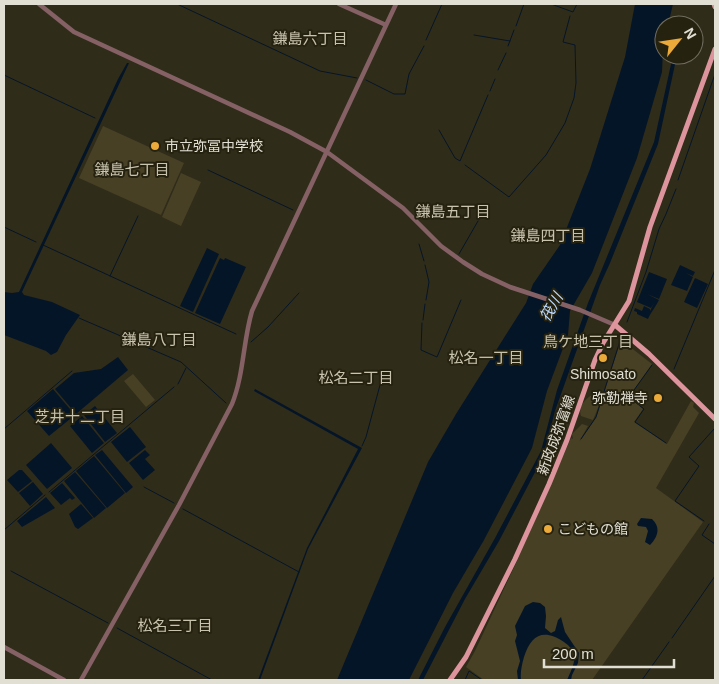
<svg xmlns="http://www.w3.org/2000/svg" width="719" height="684" font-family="Arial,'Noto Sans JP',sans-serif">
	<rect width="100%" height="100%" fill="#302c1a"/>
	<path fill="#474025" d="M103,126l81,37 -23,52 -82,-37z
		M181,173l20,9 -20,44 -19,-9z
		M621,340l31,24 -23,33 14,12 -9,13 33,22 24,-43 3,2 -1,4 6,6 -43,75 47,34 -111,158h-108l-18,-13 9,-16 42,-90 54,-123 2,1 -1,-5 10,-10 6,2 -9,16 17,-24z
		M133,374l22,26 -9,7 -22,-26z
		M592,395l10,3 -9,22 -12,-4c-3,-9 3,-16 11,-21z"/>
	<path fill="#051528" d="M635,4h38l-5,21h-4l-2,47 -25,86 -45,115 -22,38 -2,24 -21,56 -15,57 -48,92 -31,53 -44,87h-72l91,-218 28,-48 70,-111 7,-19 27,-39 30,-76 35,-112z
		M673,55h4l-19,89 -48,119 -10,22 -45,126 -12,46 -44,84 -34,58 -42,81h-5l27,-53 50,-89 46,-87 16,-61 31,-87 66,-161z
		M127,63h2l-107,229 2,3 28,7 28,13 -14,20 -9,17 -6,3 -5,-4 -42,-16v-43l8,1 7,-1 99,-213z
		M207,248l12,6 -26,58 -13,-6z
		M220,258l4,2 1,-2 21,9 -26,57 -25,-11z
		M680,265l15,7 -2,4 -7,-3 7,4 -6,14 -16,-6z
		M649,272l18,7 -8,20 -12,-5 12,6c-4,8 -8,12 -11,19l-11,-5v-2l-3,-1 1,-3 7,3 2,-5 6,3v2l4,-8 -3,5 -14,-6z
		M695,278l13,6 -11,24 -13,-6z
		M118,357l10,13 -52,44 -21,-25 19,-16 27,-4z
		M53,389l22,26 -26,21 -22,-25z
		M255,389l107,59 -54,101 -48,131h-2l49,-132 51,-99 -104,-58z
		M95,406l22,27 -12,9 -21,-27z
		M82,416l22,27 -12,10 -22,-27z
		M130,427l16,20 -19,15 -16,-20z
		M51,443l21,25 -25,21 -21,-24z
		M102,450l31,37 -7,6 -31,-38z
		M145,450l5,5 -5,4 10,11 -12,10 -14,-17z
		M94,456l31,37 -18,15 -31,-37z
		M19,470h3l10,11 -14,11 -11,-12z
		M75,472l31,36 -12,10 -30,-37z
		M33,482l10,12 -13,12 -11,-13z
		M62,483l13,15 -3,2 -2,-2 -9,7 -11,-12z
		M46,497l9,11 -33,19 -5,-6z
		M81,504l12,14 -15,11 -3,-2 -6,-13z
		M641,518l11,1c9,8 6,18 -2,26l-5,-3 3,-11 -2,-4 -8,-1 -1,-2z
		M533,602l7,1 5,4 1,9 -1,12 6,5 4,-2 3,-11 3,-3 4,15 14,21 -1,10 -6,12 -1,5h-4c3,-7 9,-18 7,-26 -2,-6 -6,-9 -10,-12 -21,-14 -33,-7 -40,15 -2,7 -4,16 -3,23h-3l-1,-9 3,-10 -5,-20 2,-6 -2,-9 10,-20z"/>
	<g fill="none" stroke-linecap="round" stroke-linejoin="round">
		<path stroke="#051528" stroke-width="1" d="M177,4l143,67 37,7
			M551,4l22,8 4,-8
			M516,26l8,-22
			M474,35l36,6
			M426,40l16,-36
			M508,46l6,-16
			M498,70l8,-17
			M4,75l91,43
			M366,80l28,14h11l4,-20 15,-28
			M490,91l5,-12
			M439,130l16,28 5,3 28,-66
			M465,165l44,32 37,-42 19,-32 9,-25 2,-15 -1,-38 -12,-3 7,-26
			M208,170l85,40
			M678,180l37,-106
			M4,227l32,15
			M419,244l5,17
			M43,245l193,89
			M459,254l19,-33
			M425,265l4,17 -3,18
			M110,276l28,-60
			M79,318l102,44 45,41
			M423,320l2,-16
			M627,322l19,-50 13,-43 7,-15 10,-25
			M422,323l-1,27 16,7 24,-57
			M251,342l17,-15 31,-34
			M652,365l-23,32 15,12 -9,13 31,21
			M674,369l41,-99
			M178,384l8,-16
			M4,429l68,-58
			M581,439l15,-22 24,-76
			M362,446l4,-9 14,-52
			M144,487l30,16
			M49,492l125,-105
			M183,509l116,63
			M704,521l-29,-20 24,-35 -10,-9 25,-28
			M709,524l-7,11 13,9
			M4,530l41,-35
			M11,571l97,52
			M117,628l95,52
			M672,638l43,-62
			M465,680l4,-9 13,9
			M642,680l27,-38"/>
		<path stroke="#856165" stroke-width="4.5" d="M39,4l35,28 216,100 37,20 76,56 38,38 22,16 19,12 28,13 70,23 35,15
			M339,4l47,21
			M4,647l60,33
			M81,680l98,-175 53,-101c12,-30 11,-63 20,-93l144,-307"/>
		<path stroke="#dd949d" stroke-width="5" d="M714,4l1,3
			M615,325l34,29 66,65
			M450,680l16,-23 49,-98 34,-75 18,-44 28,-80 8,-17 26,-42 21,-74 65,-178"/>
	</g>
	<g fill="#ebaa39" stroke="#262210" stroke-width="2">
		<circle cx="155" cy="146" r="5"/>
		<circle cx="603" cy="358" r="5"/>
		<circle cx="658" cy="398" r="5"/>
		<circle cx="548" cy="529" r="5"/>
	</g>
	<g text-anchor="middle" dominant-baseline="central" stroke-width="4" stroke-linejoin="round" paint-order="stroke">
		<g font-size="14" fill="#e1ded3" stroke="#262210" text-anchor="start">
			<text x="165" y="146">市立弥冨中学校</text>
			<text x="603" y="374" text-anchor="middle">Shimosato</text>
			<text x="648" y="398" text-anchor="end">弥勒禅寺</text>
			<text x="558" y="529">こどもの館</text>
		</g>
		<g font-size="14" fill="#e1ded3" stroke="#262210">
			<text transform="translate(556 435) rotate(-70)">新政成弥富線</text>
		</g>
		<g font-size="15" fill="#c8c3ad" stroke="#262210">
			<text x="310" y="38">鎌島六丁目</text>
			<text x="132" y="169">鎌島七丁目</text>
			<text x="453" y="211">鎌島五丁目</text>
			<text x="548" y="235">鎌島四丁目</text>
			<text x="159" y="339">鎌島八丁目</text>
			<text x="588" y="341">鳥ケ地三丁目</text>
			<text x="486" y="357">松名一丁目</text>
			<text x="356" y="377">松名二丁目</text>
			<text x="80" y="416">芝井十二丁目</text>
			<text x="175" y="625">松名三丁目</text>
		</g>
		<g font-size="15" font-style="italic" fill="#bcdafe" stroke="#262210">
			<text transform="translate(551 307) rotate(-60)">筏川</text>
		</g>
	</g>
	<rect width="719" height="684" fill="none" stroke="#e1ded3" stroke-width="10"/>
	<g transform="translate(679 40) rotate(60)"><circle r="24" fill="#262210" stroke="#716d5e"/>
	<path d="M0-4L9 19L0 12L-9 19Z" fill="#ebaa39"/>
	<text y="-8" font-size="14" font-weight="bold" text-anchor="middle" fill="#e1ded3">N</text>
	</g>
	<path d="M544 659v8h130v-8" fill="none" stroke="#e1ded3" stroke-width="2.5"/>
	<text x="552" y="659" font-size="15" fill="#e1ded3" stroke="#262210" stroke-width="4" paint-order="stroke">200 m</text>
</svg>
